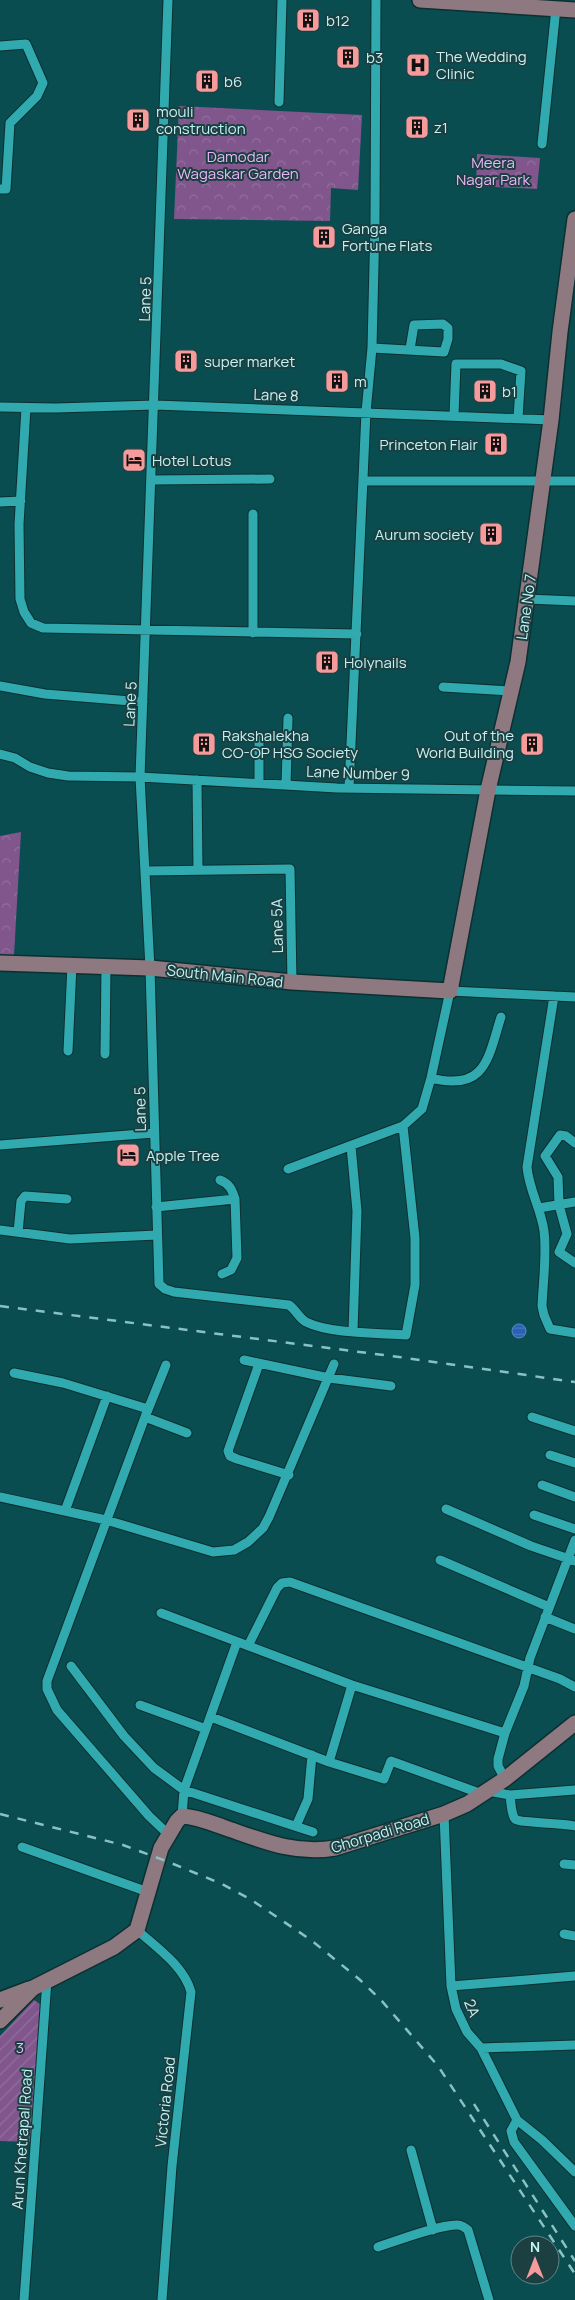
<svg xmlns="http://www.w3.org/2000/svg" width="575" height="2300" font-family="Manrope,sans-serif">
	<defs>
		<pattern id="park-crowns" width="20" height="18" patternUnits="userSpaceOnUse" patternTransform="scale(1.25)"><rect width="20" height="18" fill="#81568d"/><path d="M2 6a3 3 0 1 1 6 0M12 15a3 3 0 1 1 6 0" fill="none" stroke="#916f9e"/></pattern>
		<pattern id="garden-furrows" width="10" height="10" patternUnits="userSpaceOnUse" patternTransform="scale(1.25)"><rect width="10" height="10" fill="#81568d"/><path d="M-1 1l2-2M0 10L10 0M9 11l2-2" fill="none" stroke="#916f9e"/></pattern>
		<pattern id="water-rules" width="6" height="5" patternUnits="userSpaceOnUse" patternTransform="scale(1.25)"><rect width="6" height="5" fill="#2961b5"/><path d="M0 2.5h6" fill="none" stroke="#4678c0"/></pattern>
	</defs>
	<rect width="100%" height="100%" fill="#0a4d50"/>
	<path fill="url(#park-crowns)" d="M179,106l183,9 -4,75 -27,-2 -1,33 -156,-2z
		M477,154l63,4 -3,31 -61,-3z
		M21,832l-7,123h-14v-119z"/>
	<path fill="url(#garden-furrows)" d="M34,2000l10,7 -14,135 -30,-1v-105z"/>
	<path fill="url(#water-rules)" stroke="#568dc8" d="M512 1331a7 7 0 1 1 14 0a7 7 0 1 1-14 0Z"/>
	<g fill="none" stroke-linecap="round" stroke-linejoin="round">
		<g stroke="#0b3031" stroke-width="11">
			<path id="minor" d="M168,0l-28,777 10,191 9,316 6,5 9,3 115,13c7,5 10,13 17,17 24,12 72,11 100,13l9,-50v-47l-12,-112
				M0,46l26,-2 17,39 -6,13 -27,27 -4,66h-6
				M279,102l3,-102
				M542,144l14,-136
				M372,348l72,4 4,-13v-11l-5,-4 -29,1 -4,24
				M0,407l56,1 99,-3 396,15
				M26,408l-7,116 1,75 4,13 7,11 12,5 314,6
				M454,415l2,-51h45l20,7 -3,47
				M152,480l118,-1
				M364,481h211
				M0,502l21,-1
				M527,599l48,2
				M253,633v-119
				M0,686l45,8 98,8
				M443,687l69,4
				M0,754l15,4 15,9 18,6 20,3 72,1 197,11 238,3
				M197,780l1,90
				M259,783v-46
				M286,785l2,-67
				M349,788l17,-376 6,-64 3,-125 1,-223
				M145,871l145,-2 2,113
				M554,996l-27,171c2,23 14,42 17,64 3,24 -1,51 -2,75l2,9 6,14 25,4
				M68,1051l4,-86
				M105,1054l1,-87
				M431,1078c55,14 57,-20 70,-61
				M575,1143l-9,-7 -6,-1 -15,21 13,21 1,28 8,29 -8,18 16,11
				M0,1145l154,-12
				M351,1146l6,65 -4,120
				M288,1169l115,-43 19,-17 9,-31 19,-87 125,6
				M156,1207l79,-8c-3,-9 -5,-15 -15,-19
				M539,1208l36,-6
				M0,1230l70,9 87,-4
				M18,1232l3,-31 4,-5 42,3
				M222,1274l9,-4 6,-12 -2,-59
				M244,1360l85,18 62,8
				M259,1364l-31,87 2,5 7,3 52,16
				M166,1365l-21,52 -98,264v8l10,21 92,106 19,18
				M14,1373l49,10 85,26
				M145,1417l42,16
				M532,1417l43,14
				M550,1455l25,8
				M542,1485l33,12
				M0,1497l106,23 107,32 21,-2 14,-8 15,-14 6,-11 65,-153
				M446,1509l85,37 44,15
				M65,1511l42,-115
				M534,1515l41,14
				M440,1560l109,47
				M161,1613l191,72 153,48
				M545,1617l30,12
				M248,1646l29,-58 5,-5 8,-1 270,97 15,8
				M71,1666l53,70 30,32 30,22 129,42
				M140,1705l66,24
				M211,1717l118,45 55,17 7,-18 91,33
				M329,1762l23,-77
				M505,1779l-7,-13v-7l7,-26 19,-47 6,-28 45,-118
				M488,1791l22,4 65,-5
				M510,1795c1,7 1,19 5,24 4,4 49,4 60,7
				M444,1814l7,172 5,23 11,23 14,16 36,72 25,20 33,32
				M182,1816l2,-26 53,-148
				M296,1826l12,-27 4,-44
				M22,1847l126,45
				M564,1864l11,1
				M137,1930c19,17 47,36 54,62l-19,174 -10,134
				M564,1934l11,2
				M451,1986l124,-10
				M481,2048l94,-3
				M517,2120l-6,11 3,11 61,84
				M411,2150l22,80
				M378,2247c18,-6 63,-23 80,-22 4,0 7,3 10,5l21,70
				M24,2300l23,-320"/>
		</g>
		<g stroke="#0b3031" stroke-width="18">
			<path id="major" d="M420,0l155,10
				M0,963l150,5 142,14 158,9 38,-201 30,-128 33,-242 9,-88 15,-113
				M0,2000l29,-11
				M0,2021l33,-33 81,-41 23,-17 24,-82 16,-27 5,-5c15,1 27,6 41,11 38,13 71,28 112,21l109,-34 23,-10 38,-25 70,-56"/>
		</g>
		<use href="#minor" stroke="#31aaaf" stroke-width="9"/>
		<use href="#major" stroke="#8e7980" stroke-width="15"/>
		<path stroke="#8ac2c3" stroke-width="2.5" stroke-dasharray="9 9" stroke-linecap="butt" d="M0,1306l399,51 176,25
			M0,1814l123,31 43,16 56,23 28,15 61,41 48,39 22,21 57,66 137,208
			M474,2104l101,157"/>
	</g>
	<defs>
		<g id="building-square" transform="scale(1.25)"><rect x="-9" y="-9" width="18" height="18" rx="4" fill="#f59b9c" stroke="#1c3f41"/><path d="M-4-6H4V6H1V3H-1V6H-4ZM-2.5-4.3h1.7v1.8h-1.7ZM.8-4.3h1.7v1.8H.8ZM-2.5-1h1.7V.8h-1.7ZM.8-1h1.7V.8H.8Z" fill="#111"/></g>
		<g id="hospital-square" transform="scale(1.25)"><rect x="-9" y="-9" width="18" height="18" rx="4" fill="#f59b9c" stroke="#1c3f41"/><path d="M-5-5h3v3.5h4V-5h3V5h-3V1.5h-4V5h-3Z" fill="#111"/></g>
		<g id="hotel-square" transform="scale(1.25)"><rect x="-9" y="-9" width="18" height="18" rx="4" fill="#f59b9c" stroke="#1c3f41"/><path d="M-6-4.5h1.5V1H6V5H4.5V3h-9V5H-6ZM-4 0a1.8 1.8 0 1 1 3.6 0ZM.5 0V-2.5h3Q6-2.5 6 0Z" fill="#111"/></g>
	</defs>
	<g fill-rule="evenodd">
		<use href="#building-square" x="308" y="20"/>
		<use href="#building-square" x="348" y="57"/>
		<use href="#hospital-square" x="418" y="65"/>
		<use href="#building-square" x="207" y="81"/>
		<use href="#building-square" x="138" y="120"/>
		<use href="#building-square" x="417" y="127"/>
		<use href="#building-square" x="324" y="237"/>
		<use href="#building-square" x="186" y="361"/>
		<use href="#building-square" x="337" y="381"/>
		<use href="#building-square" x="485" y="391"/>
		<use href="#building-square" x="496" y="444"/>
		<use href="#hotel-square" x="134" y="460"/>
		<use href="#building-square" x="491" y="534"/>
		<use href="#building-square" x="327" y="662"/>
		<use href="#building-square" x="204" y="744"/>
		<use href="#building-square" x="532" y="744"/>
		<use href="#hotel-square" x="128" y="1155"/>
	</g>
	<g text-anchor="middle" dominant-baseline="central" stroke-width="4" stroke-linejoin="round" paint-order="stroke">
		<g font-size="15" fill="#c0f3f4" stroke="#1c3f41" text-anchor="start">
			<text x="326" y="20">b12</text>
			<text x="436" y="56">The Wedding<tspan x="436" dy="17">Clinic</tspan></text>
			<text x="366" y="57">b3</text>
			<text x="224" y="81">b6</text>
			<text x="156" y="111">mouli<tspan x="156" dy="17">construction</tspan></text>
			<text x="434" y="127">z1</text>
			<text x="342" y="228">Ganga<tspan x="342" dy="17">Fortune Flats</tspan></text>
			<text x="204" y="361">super market</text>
			<text x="354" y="381">m</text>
			<text x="502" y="391">b1</text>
			<text x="478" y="444" text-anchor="end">Princeton Flair</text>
			<text x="152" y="460">Hotel Lotus</text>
			<text x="474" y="534" text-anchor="end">Aurum society</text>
			<text x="344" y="662">Holynails</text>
			<text x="222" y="735">Rakshalekha<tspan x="222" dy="17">CO-OP HSG Society</tspan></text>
			<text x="514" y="735" text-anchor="end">Out of the<tspan x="514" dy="17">World Building</tspan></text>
			<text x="146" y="1155">Apple Tree</text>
		</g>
		<g font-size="15" fill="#eab6f9" stroke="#1c3f41">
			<text x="238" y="156">Damodar<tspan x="238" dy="17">Wagaskar Garden</tspan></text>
			<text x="493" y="162">Meera<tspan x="493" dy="17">Nagar Park</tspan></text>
			<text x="20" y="2047">3</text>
		</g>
		<g font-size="15" fill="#c0f3f4" stroke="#1c3f41">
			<text transform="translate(145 299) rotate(-88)">Lane 5</text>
			<text transform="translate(276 395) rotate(2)">Lane 8</text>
			<text transform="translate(526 607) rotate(-82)">Lane No 7</text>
			<text transform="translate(130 704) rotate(-87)">Lane 5</text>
			<text transform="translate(358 773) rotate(2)">Lane Number 9</text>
			<text transform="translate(277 926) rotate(-91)">Lane 5A</text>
			<text transform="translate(225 976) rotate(6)">South Main Road</text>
			<text transform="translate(140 1109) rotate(-91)">Lane 5</text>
			<text transform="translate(380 1833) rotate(-17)">Ghorpadi Road</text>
			<text transform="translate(472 2008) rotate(69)">2A</text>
			<text transform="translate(165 2102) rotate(-84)">Victoria Road</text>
			<text transform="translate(22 2139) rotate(-86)">Arun Khetrapal Road</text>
		</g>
	</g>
	<g transform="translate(535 2260)"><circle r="24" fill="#1c3f41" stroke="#5e8789"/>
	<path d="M0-4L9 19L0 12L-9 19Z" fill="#f59b9c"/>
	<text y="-8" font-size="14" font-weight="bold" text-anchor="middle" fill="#c0f3f4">N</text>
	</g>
</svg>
